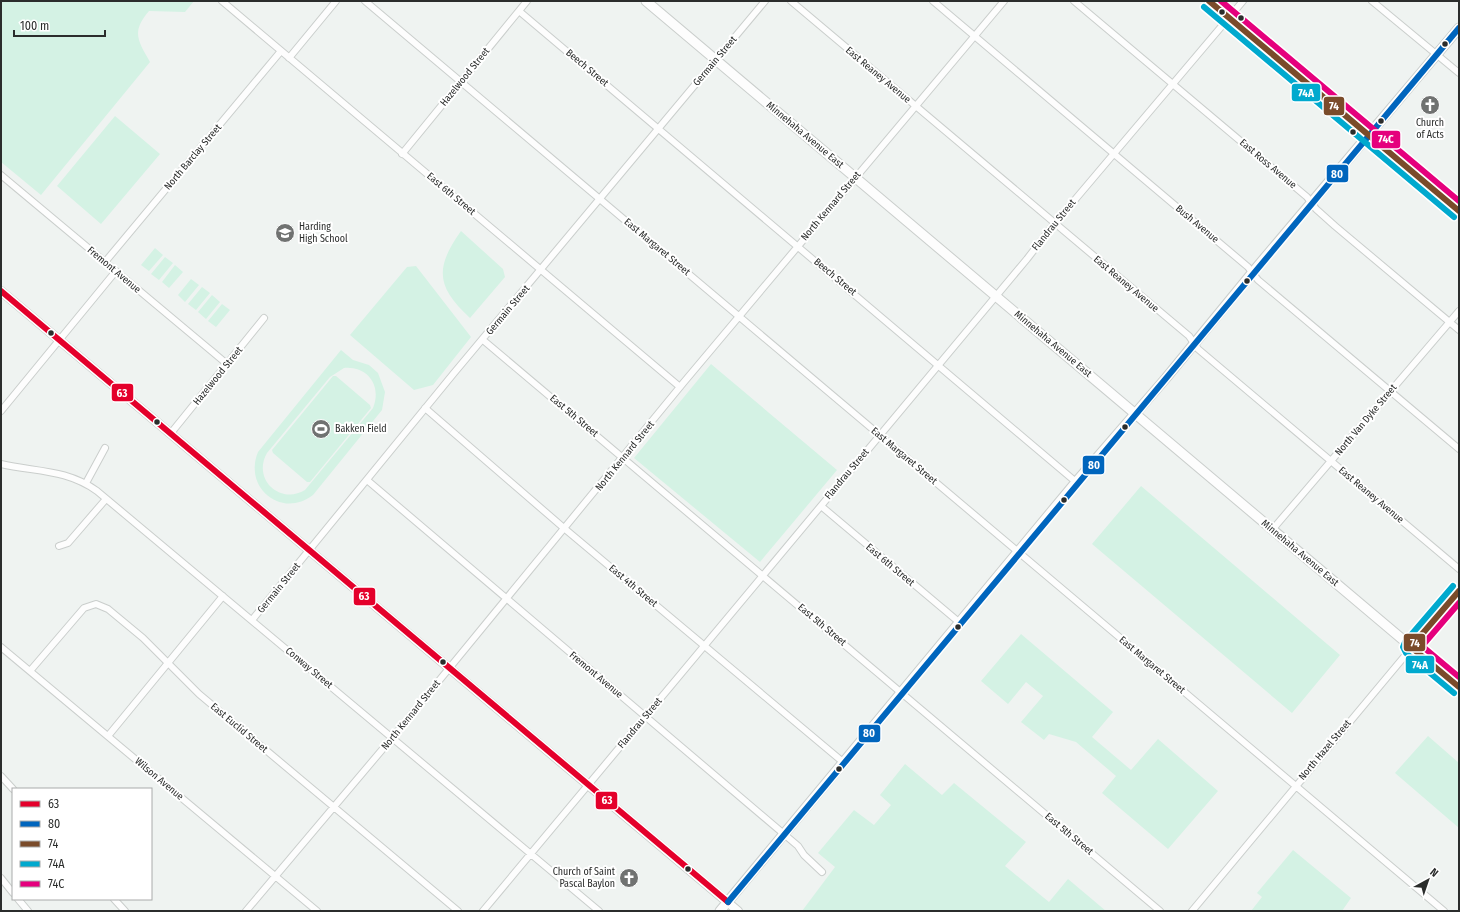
<svg xmlns="http://www.w3.org/2000/svg" width="1460" height="912" font-family="'Fira Sans Condensed',sans-serif">
	<rect width="100%" height="100%" fill="#eff3f1"/>
	<path fill="#d4f2e4" fill-rule="evenodd" d="M1,1h193l-9,11 -36,-1c-18,21 -11,30 1,51l-109,133 -40,-33z
		M115,116l45,38 -59,70 -44,-38z
		M461,231l42,38 2,8 -35,41c-33,-31 -36,-49 -9,-87z
		M155,248l8,7 -14,16 -8,-6z
		M165,257l8,6 -14,17 -8,-6z
		M175,265l8,7 -14,16 -7,-6z
		M416,266l55,71 -38,48 -19,5 -64,-55 57,-68z
		M191,279l8,6 -14,17 -7,-7z
		M202,287l8,6 -14,17 -8,-6z
		M212,295l8,7 -14,17 -8,-7z
		M222,304l8,6 -14,17 -8,-6z
		M341,350l12,10 16,5 9,8 7,19 -3,18 -69,85c-31,24 -70,-7 -55,-43zM344,368c24,-2 38,18 29,40l-68,82c-25,15 -53,-11 -38,-37l63,-76z
		M711,364l126,106 -77,92 -126,-104z
		M333,376h3l34,29 1,3 -61,74h-3l-34,-29 -1,-3z
		M1141,486l199,169 -48,58 -200,-169z
		M1021,634l92,78 -21,25 39,33 27,-31 60,52 -50,58 -66,-56 14,-17 -40,-34 -27,-8 -5,6 -23,-18 22,-26 -17,-14 -18,22 -27,-23z
		M1428,736l31,27v65l-64,-55z
		M905,764l37,31 12,-12 72,59 -21,24 44,36 19,-23 38,32h-304l33,-44 -17,-14 36,-43 20,15 17,-20 -11,-10z
		M1293,850l58,48 -9,13h-91l11,-14 -5,-4z"/>
	<g fill="none" stroke-linecap="round" stroke-linejoin="round">
		<g stroke="#cacecc" stroke-width="8">
			<path id="minor" d="M222,1l458,386
				M365,1l1079,910
				M791,1l398,335 9,13 261,220
				M933,1l315,266 10,13 201,169
				M1074,1l233,196 9,12 19,17 124,104
				M1372,1l87,72
				M519,11l557,471
				M289,58l47,-57
				M402,154l125,-153
				M1,175l226,189
				M105,262l176,-211
				M483,340l677,571
				M425,408l140,121 278,233
				M1,411l115,-140
				M171,433l93,-115
				M1,464c35,8 65,5 96,27l502,420
				M367,480l431,366 6,9 18,17
				M86,483l19,-35
				M821,506l139,117
				M1272,530l187,-219
				M59,546l9,-3 38,-44
				M252,620l202,-247 311,-372
				M1,647l316,264
				M30,671l54,-63 12,-4 12,5 35,29 56,56 259,217
				M108,736l115,-140
				M1,776l12,13
				M1,878l12,15
				M18,899l10,12
				M114,899l11,12
				M246,911l146,-173 292,-356 320,-381
				M483,911l544,-652 24,-31 192,-227
				M1192,911l267,-320"/>
		</g>
		<g stroke="#cacecc" stroke-width="10">
			<path id="tertiary" d="M1209,1l250,210
				M1,291l737,620"/>
		</g>
		<g stroke="#cacecc" stroke-width="11">
			<path id="secondary" d="M646,1l813,686
				M720,911l356,-429 90,-104 91,-111 202,-239"/>
		</g>
		<use href="#minor" stroke="#fdfdfd" stroke-width="6"/>
		<use href="#tertiary" stroke="#fdfdfd" stroke-width="8"/>
		<use href="#secondary" stroke="#fdfdfd" stroke-width="9"/>
		<g stroke="#fff" stroke-width="9">
			<path id="bus-1" d="M1,291l727,611"/>
		</g>
		<g stroke="#fff" stroke-width="9">
			<path id="bus-2" d="M728,902l731,-874"/>
		</g>
		<g stroke="#fff" stroke-width="9">
			<path id="bus-3" d="M1209,1l250,210
				M1459,591l-48,56 48,40"/>
		</g>
		<g stroke="#fff" stroke-width="9">
			<path id="bus-4" d="M1204,7l250,210
				M1453,586l-48,56 -2,5 3,6 48,40"/>
		</g>
		<g stroke="#fff" stroke-width="9">
			<path id="bus-5" d="M1221,1l238,200
				M1459,603l-37,43 37,31"/>
		</g>
		<use href="#bus-1" stroke="#e4002b" stroke-width="6"/>
		<use href="#bus-2" stroke="#0065bd" stroke-width="6"/>
		<use href="#bus-3" stroke="#7a4b2a" stroke-width="6"/>
		<use href="#bus-4" stroke="#00a9ce" stroke-width="6"/>
		<use href="#bus-5" stroke="#e5007d" stroke-width="6"/>
	</g>
	<defs>
		<g id="church-disc" transform="scale(1)"><circle r="9.5" fill="#707271" stroke="#fff"/><path d="M-1.2-6h2.4v3.5h3.3v2.4h-3.3V6h-2.4V-.1h-3.3v-2.4h3.3Z" fill="#fff"/></g>
		<g id="school-disc" transform="scale(1)"><circle r="9.5" fill="#707271" stroke="#fff"/><path d="M0-5L7-2L0 1L-7-2ZM-4 1L0 2.5L4 1V4Q0 6-4 4Z" fill="#fff"/></g>
		<g id="stadium-disc" transform="scale(1)"><circle r="9.5" fill="#707271" stroke="#fff"/><path d="M0-5a6.5 5 0 1 0 0 10a6.5 5 0 1 0 0-10ZM-3.5-1.8h7v3.6h-7Z" fill="#fff"/></g>
	</defs>
	<g fill-rule="evenodd">
		<use href="#church-disc" x="1430" y="105"/>
		<use href="#school-disc" x="285" y="233"/>
		<use href="#stadium-disc" x="321" y="429"/>
		<use href="#church-disc" x="629" y="878"/>
	</g>
	<g fill="#2b2d2c" stroke="#fff" stroke-width="1.5">
		<circle cx="1222" cy="12" r="3.5"/>
		<circle cx="1241" cy="18" r="3.5"/>
		<circle cx="1445" cy="44" r="3.5"/>
		<circle cx="1381" cy="121" r="3.5"/>
		<circle cx="1353" cy="132" r="3.5"/>
		<circle cx="1247" cy="281" r="3.5"/>
		<circle cx="51" cy="333" r="3.5"/>
		<circle cx="157" cy="422" r="3.5"/>
		<circle cx="1125" cy="427" r="3.5"/>
		<circle cx="1064" cy="500" r="3.5"/>
		<circle cx="958" cy="627" r="3.5"/>
		<circle cx="443" cy="662" r="3.5"/>
		<circle cx="839" cy="769" r="3.5"/>
		<circle cx="688" cy="869" r="3.5"/>
	</g>
	<g text-anchor="middle" dominant-baseline="central" stroke-width="4" stroke-linejoin="round" paint-order="stroke">
		<g font-size="10" fill="#2b2d2c" stroke="#fff">
			<text transform="translate(715 61) rotate(-50)">Germain Street</text>
			<text transform="translate(587 68) rotate(40)">Beech Street</text>
			<text transform="translate(878 75) rotate(40)">East Reaney Avenue</text>
			<text transform="translate(465 77) rotate(-51)">Hazelwood Street</text>
			<text transform="translate(805 135) rotate(40)">Minnehaha Avenue East</text>
			<text transform="translate(193 157) rotate(-50)">North Barclay Street</text>
			<text transform="translate(1268 164) rotate(40)">East Ross Avenue</text>
			<text transform="translate(451 194) rotate(40)">East 6th Street</text>
			<text transform="translate(831 206) rotate(-50)">North Kennard Street</text>
			<text transform="translate(1197 224) rotate(40)">Bush Avenue</text>
			<text transform="translate(1054 225) rotate(-51)">Flandrau Street</text>
			<text transform="translate(657 247) rotate(40)">East Margaret Street</text>
			<text transform="translate(114 270) rotate(40)">Fremont Avenue</text>
			<text transform="translate(835 277) rotate(40)">Beech Street</text>
			<text transform="translate(1126 284) rotate(40)">East Reaney Avenue</text>
			<text transform="translate(508 310) rotate(-50)">Germain Street</text>
			<text transform="translate(1053 344) rotate(40)">Minnehaha Avenue East</text>
			<text transform="translate(218 376) rotate(-51)">Hazelwood Street</text>
			<text transform="translate(574 416) rotate(40)">East 5th Street</text>
			<text transform="translate(1366 420) rotate(-50)">North Van Dyke Street</text>
			<text transform="translate(625 456) rotate(-51)">North Kennard Street</text>
			<text transform="translate(904 456) rotate(40)">East Margaret Street</text>
			<text transform="translate(847 474) rotate(-50)">Flandrau Street</text>
			<text transform="translate(1371 495) rotate(40)">East Reaney Avenue</text>
			<text transform="translate(1300 553) rotate(40)">Minnehaha Avenue East</text>
			<text transform="translate(890 565) rotate(40)">East 6th Street</text>
			<text transform="translate(633 586) rotate(40)">East 4th Street</text>
			<text transform="translate(279 588) rotate(-51)">Germain Street</text>
			<text transform="translate(822 625) rotate(40)">East 5th Street</text>
			<text transform="translate(1152 665) rotate(40)">East Margaret Street</text>
			<text transform="translate(309 668) rotate(40)">Conway Street</text>
			<text transform="translate(596 675) rotate(40)">Fremont Avenue</text>
			<text transform="translate(411 715) rotate(-51)">North Kennard Street</text>
			<text transform="translate(640 723) rotate(-50)">Flandrau Street</text>
			<text transform="translate(239 728) rotate(40)">East Euclid Street</text>
			<text transform="translate(1325 750) rotate(-50)">North Hazel Street</text>
			<text transform="translate(159 779) rotate(40)">Wilson Avenue</text>
			<text transform="translate(1069 834) rotate(40)">East 5th Street</text>
		</g>
		<g font-size="10" fill="#2b2d2c" stroke="#fff" text-anchor="start">
			<text x="1430" y="123" text-anchor="middle">Church<tspan x="1430" dy="12">of Acts</tspan></text>
			<text x="299" y="227">Harding<tspan x="299" dy="12">High School</tspan></text>
			<text x="335" y="429">Bakken Field</text>
			<text x="615" y="872" text-anchor="end">Church of Saint<tspan x="615" dy="12">Pascal Baylon</tspan></text>
		</g>
	</g>
	<g stroke="#fff" stroke-width="1.5">
		<rect x="1291" y="83" width="30" height="19" rx="4" fill="#00a9ce"/>
		<rect x="1323" y="96" width="22" height="20" rx="4" fill="#7a4b2a"/>
		<rect x="1371" y="130" width="30" height="19" rx="4" fill="#e5007d"/>
		<rect x="1326" y="164" width="23" height="19" rx="4" fill="#0065bd"/>
		<rect x="111" y="383" width="23" height="19" rx="4" fill="#e4002b"/>
		<rect x="1082" y="455" width="23" height="20" rx="4" fill="#0065bd"/>
		<rect x="353" y="587" width="23" height="19" rx="4" fill="#e4002b"/>
		<rect x="1403" y="633" width="23" height="19" rx="4" fill="#7a4b2a"/>
		<rect x="1405" y="655" width="30" height="19" rx="4" fill="#00a9ce"/>
		<rect x="858" y="724" width="23" height="19" rx="4" fill="#0065bd"/>
		<rect x="595" y="791" width="23" height="19" rx="4" fill="#e4002b"/>
	</g>
	<g font-size="11" text-anchor="middle" font-weight="bold" fill="#fff">
		<text x="1306" y="97">74A</text>
		<text x="1334" y="110">74</text>
		<text x="1386" y="143">74C</text>
		<text x="1337" y="178">80</text>
		<text x="122" y="397">63</text>
		<text x="1094" y="469">80</text>
		<text x="364" y="600">63</text>
		<text x="1415" y="647">74</text>
		<text x="1420" y="669">74A</text>
		<text x="869" y="737">80</text>
		<text x="607" y="804">63</text>
	</g>
	<rect width="1460" height="912" fill="none" stroke="#2b2d2c" stroke-width="4"/>
	<rect x="12" y="788" width="140" height="112" fill="#ffffff" stroke="#aaabab"/>
	<rect x="20" y="801" width="20" height="6" fill="#e4002b" stroke="#aaabab"/>
	<text x="48" y="808" font-size="12" fill="#2b2d2c">63</text>
	<rect x="20" y="821" width="20" height="6" fill="#0065bd" stroke="#aaabab"/>
	<text x="48" y="828" font-size="12" fill="#2b2d2c">80</text>
	<rect x="20" y="841" width="20" height="6" fill="#7a4b2a" stroke="#aaabab"/>
	<text x="48" y="848" font-size="12" fill="#2b2d2c">74</text>
	<rect x="20" y="861" width="20" height="6" fill="#00a9ce" stroke="#aaabab"/>
	<text x="48" y="868" font-size="12" fill="#2b2d2c">74A</text>
	<rect x="20" y="881" width="20" height="6" fill="#e5007d" stroke="#aaabab"/>
	<text x="48" y="888" font-size="12" fill="#2b2d2c">74C</text>
	<g transform="translate(1428 880) rotate(40)" stroke="#ffffff" stroke-width="3" paint-order="stroke">
	<path d="M0-3L7 15L0 10L-7 15Z" fill="#2b2d2c"/>
	<text y="-6" font-size="11" font-weight="bold" text-anchor="middle" fill="#2b2d2c">N</text>
	</g>
	<path d="M14 30v6h91v-6" fill="none" stroke="#2b2d2c" stroke-width="2"/>
	<text x="20" y="30" font-size="12" fill="#2b2d2c" stroke="#ffffff" stroke-width="3" paint-order="stroke">100 m</text>
</svg>
